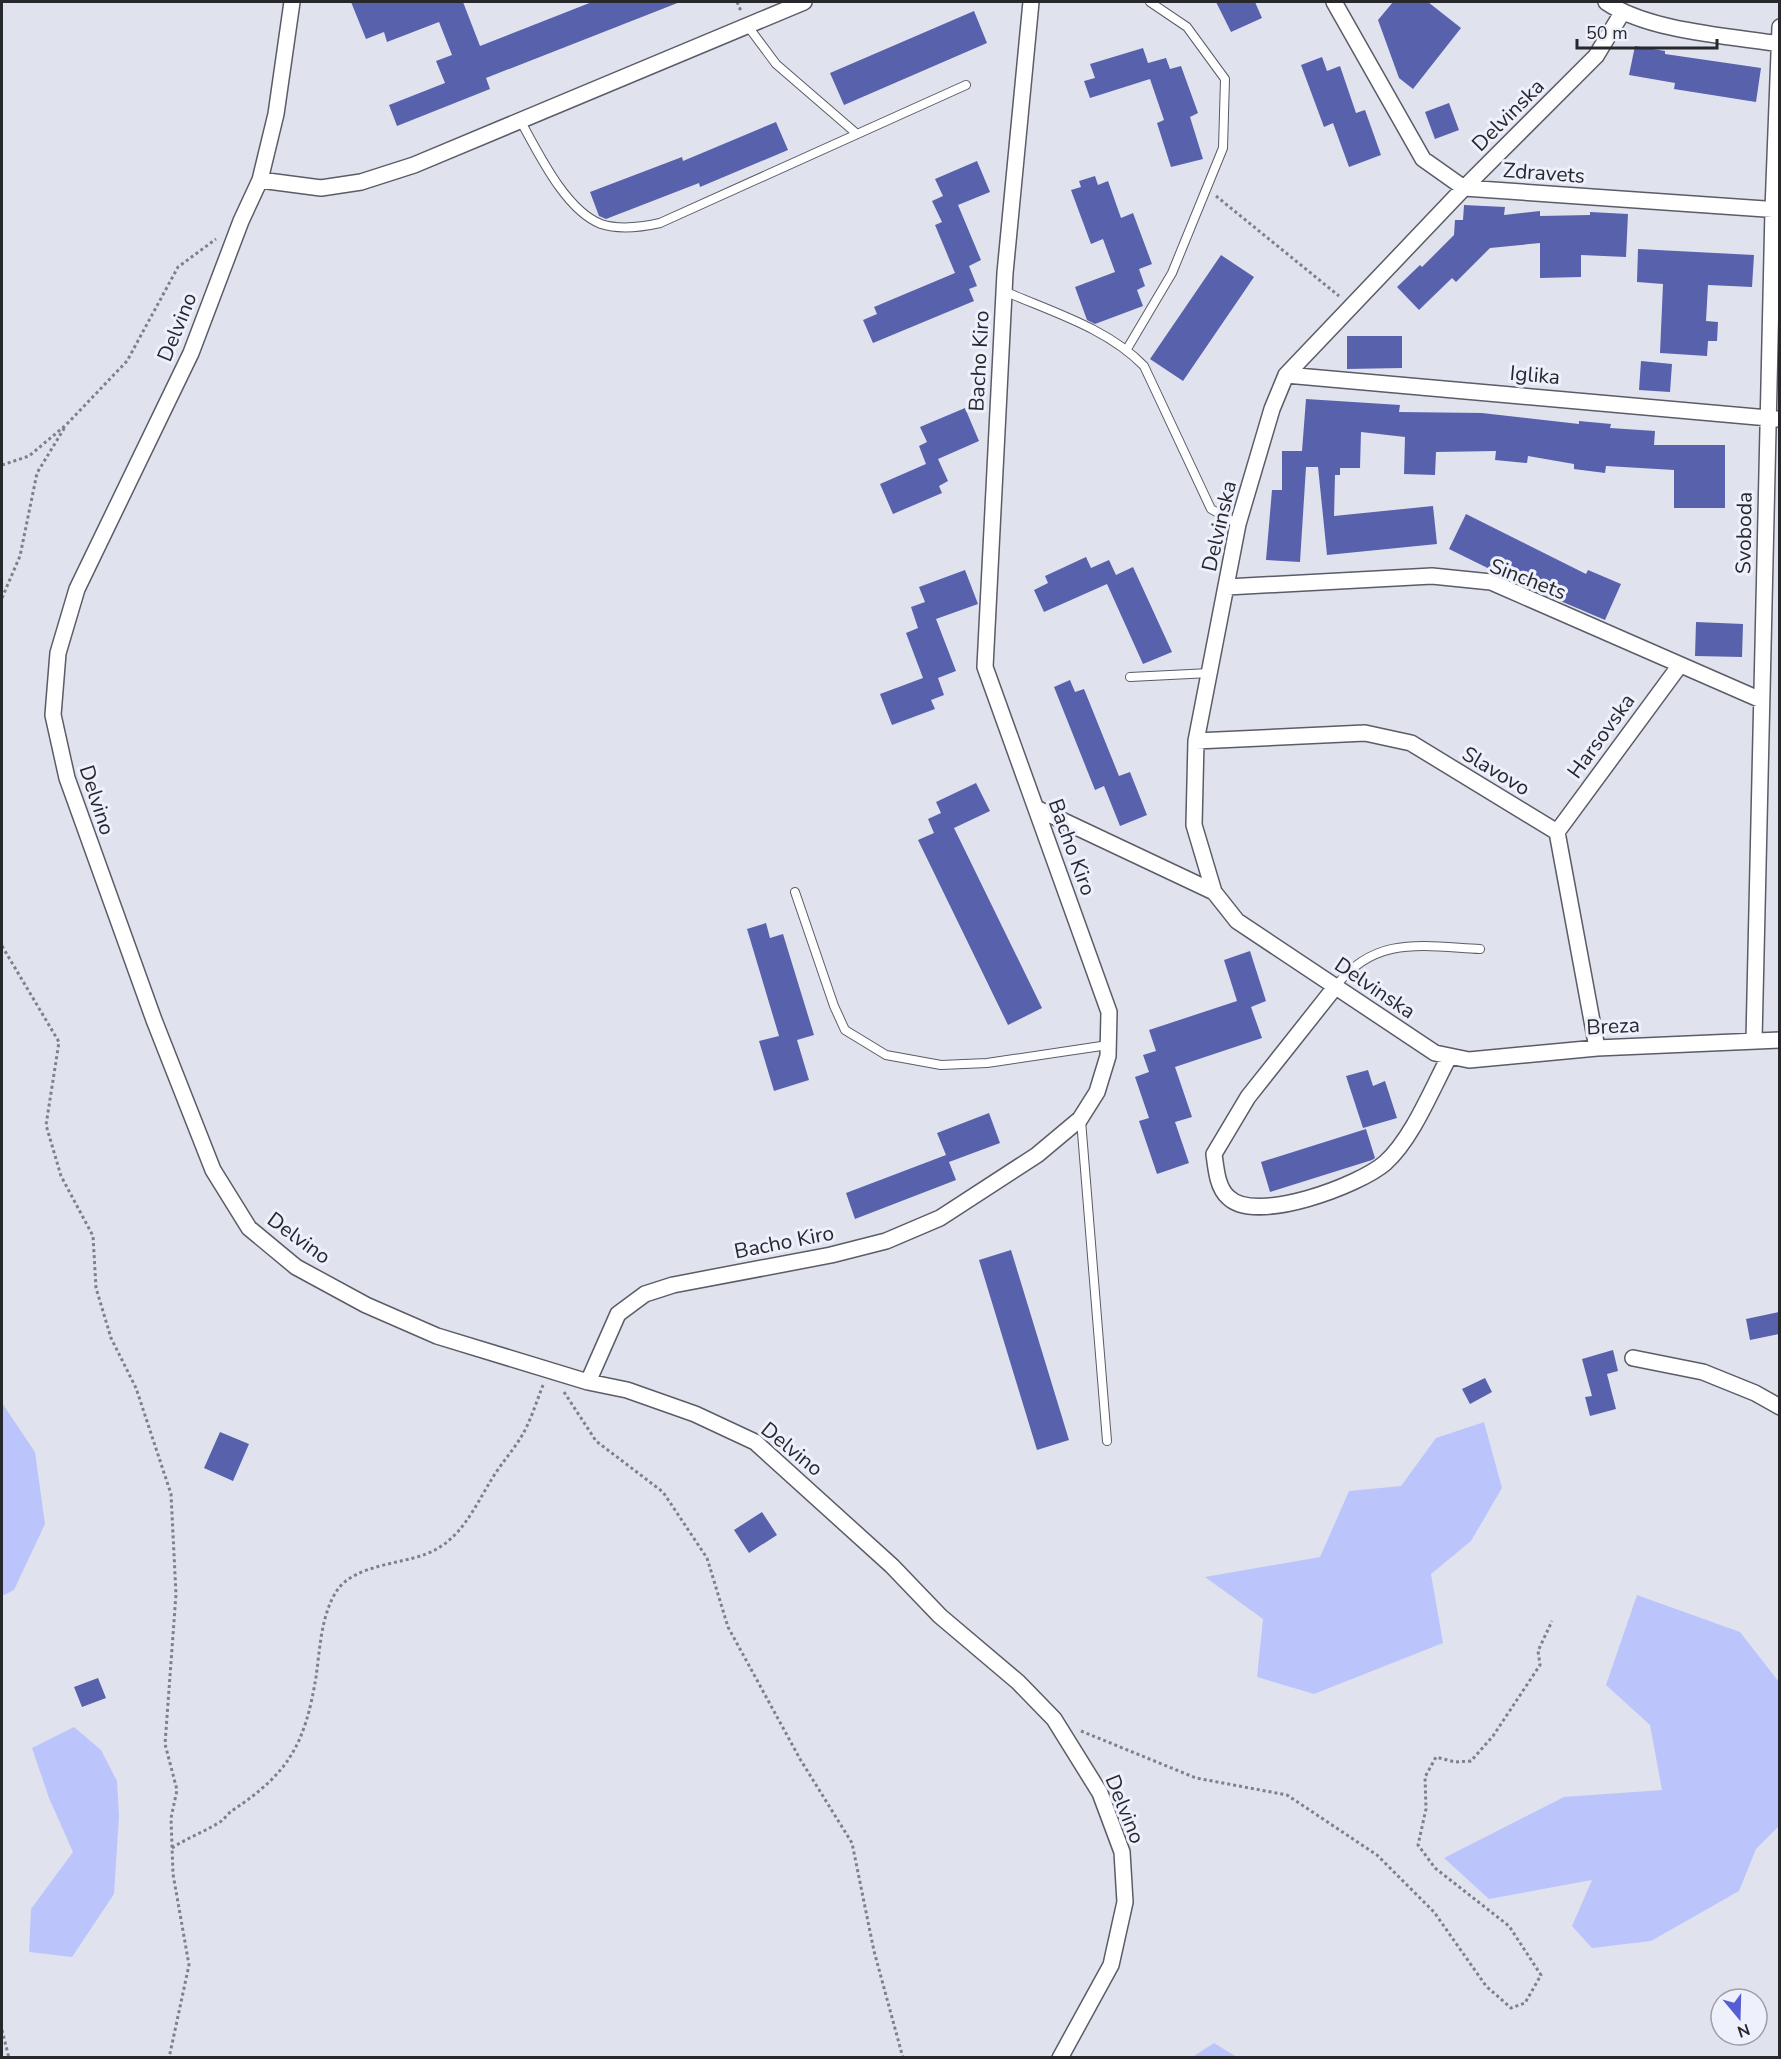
<svg xmlns="http://www.w3.org/2000/svg" width="1781" height="2059" font-family="'Nunito Sans',sans-serif">
	<rect width="100%" height="100%" fill="#e0e3ee"/>
	<path fill="#bbc5fc" d="M2,1403l33,49 10,72 -31,66 -12,6z
		M1484,1422l18,66 -31,53 -40,33 12,69 -129,51 -57,-17 6,-58 -58,-42 115,-20 29,-66 52,-5 35,-48z
		M1637,1595l103,37 39,50v144l-23,23 -17,42 -88,50 -59,7 -20,-22 20,-46 -103,19 -45,-41 120,-61 98,-7 -12,-65 -44,-40z
		M74,1727l27,23 16,31 2,35 -5,78 -42,63 -43,-5 2,-43 42,-57 -24,-54 -17,-50z
		M1214,2043l23,14 -43,-1z"/>
	<path fill="#5861ac" d="M351,2h112l17,44 112,-44h88l-194,76 4,11 -93,37 -8,-21 56,-22 -9,-22 16,-6 -13,-33 -52,20 -3,-10 -18,7z
		M1216,2h39l7,16 -31,14z
		M1393,2h35l33,26 -48,61 -14,-11 -21,-58z
		M974,11l13,32 -143,62 -14,-32z
		M1635,46l30,5v3l96,14 -5,34 -82,-13 1,-6 -46,-8z
		M1143,48l5,15 18,-5 4,11 11,-3 17,47 -8,4 13,42 -32,8 -14,-44 7,-3 -14,-41 -60,19 -6,-17 11,-3 -5,-14z
		M1322,57l5,14 13,-5 16,47 9,-3 16,45 -32,12 -16,-44 -9,4 -23,-62z
		M1449,103l10,27 -24,9 -10,-27z
		M776,122l12,28 -88,37 -1,-4 -93,36 -7,-3 -9,-24 92,-35 1,4z
		M977,161l13,31 -32,13 23,55 -12,6 8,20 -8,3 5,12 -101,42 -10,-23 14,-6 -3,-7 81,-34 -20,-48 7,-3 -10,-21 11,-5 -8,-17z
		M1095,176l3,9 10,-4 13,37 12,-5 19,51 -13,5 6,17 -8,4 6,16 -48,18 -8,-4 -12,-33 40,-15 -12,-33 -12,5 -20,-54 10,-3 -2,-6z
		M1464,205l41,2 -1,8 36,-4v5l50,-1v-3l38,2 -2,43 -45,-2v22l-41,1v-35l-50,5 -34,34 -4,-4 -33,32 -22,-23 23,-22 2,2 32,-32 1,-15h8z
		M1638,249l116,6 -2,32 -44,-2 -2,36 12,1 -1,19h-9l-1,15 -47,-3 3,-69 -26,-2z
		M1221,255l33,22 -71,104 -33,-22z
		M1347,336h55v32l-55,1z
		M1641,361l31,3 -2,28 -31,-2z
		M1306,399l94,6 -1,7 83,1 97,11v-3l32,3 -1,4 45,3 -1,14h71v63h-51v-38l-68,-4 -1,7 -31,-4v-5l-46,-8 -1,7 -32,-3 1,-9 -60,1 -1,23 -31,-1 1,-37 -44,-5 -1,36h-20v7h-5l-1,41 99,-10 4,38 -110,11 -9,-88h-12l-6,95 -34,-2 6,-70h10v-39h20z
		M965,408l14,33 -41,18 10,22 -9,5 3,7 -49,21 -13,-30 46,-20 -7,-18 8,-4 -7,-15z
		M1466,514l120,60 2,-4 33,14 -16,36 -89,-38 -67,-33z
		M1086,557l5,11 18,-8 7,15 17,-8 39,85 -29,12 -36,-80 -63,28 -10,-22 14,-7 -3,-7z
		M965,570l13,34 -42,15 20,52 -18,7 6,17 -13,5 4,9 -43,16 -12,-31 43,-16 -17,-45 12,-5 -7,-21 14,-5 -6,-15z
		M1696,622l47,2 -1,33 -47,-1z
		M1070,680l5,12 9,-3 35,87 11,-4 17,43 -27,11 -16,-40 -9,4 -41,-103z
		M976,783l14,28 -36,17 88,180 -34,17 -90,-185 16,-7 -6,-14 13,-6 -5,-11z
		M766,923l4,15 13,-4 31,101 -17,5 12,40 -35,11 -15,-50 20,-5 -32,-107z
		M1250,951l16,50 -15,6 11,31 -87,29 17,50 -17,5 14,41 -32,11 -18,-53 10,-3 -14,-41 14,-5 -6,-17 13,-4 -7,-21 88,-29 -13,-41z
		M1368,1070l5,16 12,-5 12,37 -34,10 -17,-52z
		M989,1113l11,30 -51,19 7,18 -101,39 -9,-26 100,-38 -9,-22z
		M1366,1129l9,29 -3,2 -102,32 -9,-30z
		M1011,1250l58,190 -32,10 -58,-190z
		M1779,1312v22l-29,6 -4,-21z
		M1613,1350l5,21 -11,3 9,35 -26,7 -5,-19 7,-1 -10,-37z
		M1485,1378l7,14 -22,12 -8,-15z
		M220,1432l29,12 -16,37 -29,-13z
		M762,1512l15,23 -28,18 -15,-23z
		M98,1678l8,20 -24,9 -8,-20z"/>
	<g fill="none" stroke-linecap="round" stroke-linejoin="round">
		<g stroke="#5a5c66" stroke-width="10">
			<path id="lane" d="M747,25l29,39 81,70
				M520,120c18,32 45,90 81,104 18,6 41,3 59,-1l306,-138
				M1004,291c48,21 103,37 140,75l67,143 27,15
				M1127,349l45,-76 51,-125 2,-69 -38,-52 -37,-25
				M1130,677l80,-4
				M795,892l39,114 11,24 41,25 55,10 46,-2 121,-18
				M1336,986c39,-51 87,-40 144,-37
				M1081,1120l26,321"/>
		</g>
		<g stroke="#5a5c66" stroke-width="18">
			<path id="street" d="M292,2l-16,112 -16,66 -19,41 -50,132 -114,236 -19,64 -5,62 14,63 87,242 59,150 36,58 47,39 70,38 71,31 151,46 39,8 68,24 60,28 137,124 48,50 78,66 36,37 46,74 22,59 3,50 -14,63 -51,93
				M1334,2l89,157 41,29 316,22
				M1606,2c42,29 122,34 174,42
				M1622,13l-26,43 -132,132 -178,187 -14,34 -34,115 -42,217 -2,84 20,67 23,29 198,132 34,7 128,-12 183,-8
				M260,180l61,8 40,-6 53,-17 390,-163
				M1286,375l494,44
				M1227,587l205,-11 59,6 270,118
				M1196,741l169,-8 46,10 146,89 40,216
				M1036,808l178,84
				M1557,832l123,-167
				M1336,986l-88,111 -34,57c2,14 3,33 14,43 27,28 132,-12 157,-34 27,-24 47,-74 64,-106
				M1754,1040l19,-830 7,-183
				M1633,1358l70,14 52,21 25,14
				M588,1382l30,-68 27,-20 28,-9 158,-30 55,-14 54,-23 97,-63 43,-36 17,-27 11,-36 1,-44 -124,-345 20,-394 26,-271"/>
		</g>
		<path stroke="#7f8188" stroke-width="3" stroke-dasharray="3 3" stroke-linecap="butt" d="M737,2l4,9
			M1216,196l123,100
			M2,465l27,-9 37,-31 61,-64 51,-94 38,-28
			M2,598l18,-42 17,-83 28,-46
			M2,946l57,96 -13,83 15,51 32,60 3,52 15,50 25,50 35,106 5,100 -11,150 12,46 -6,28 2,56 16,91 -20,93
			M564,1392l32,49 67,51 44,66 21,69 72,132 52,84 22,108 29,107
			M1081,1731l115,47 91,17 90,60 57,57 52,74 25,22 14,-5 16,-28 -32,-49 -74,-58 -17,-23 8,-36 -1,-32 11,-20 19,5 16,-1 22,-25 47,-71 -2,-14 14,-30
			M172,1848c15,-10 32,-16 48,-26 5,-3 8,-9 13,-12 56,-37 72,-66 83,-133 4,-28 5,-64 22,-88 18,-24 62,-25 88,-35 35,-13 49,-48 67,-77 10,-16 23,-30 31,-45 8,-15 13,-32 19,-47
			M2,2030l7,28"/>
		<use href="#lane" stroke="#fff" stroke-width="8"/>
		<use href="#street" stroke="#fff" stroke-width="15"/>
	</g>
	<g text-anchor="middle" dominant-baseline="central" stroke-width="6" stroke-linejoin="round" paint-order="stroke">
		<g font-size="21" fill="#27282c" stroke="#eef0fb">
			<text transform="translate(1508 115) rotate(-45)">Delvinska</text>
			<text transform="translate(1544 173) rotate(4)">Zdravets</text>
			<text transform="translate(177 327) rotate(-68)">Delvino</text>
			<text transform="translate(979 361) rotate(-87)">Bacho Kiro</text>
			<text transform="translate(1535 375) rotate(5)">Iglika</text>
			<text transform="translate(1219 526) rotate(-77)">Delvinska</text>
			<text transform="translate(1744 533) rotate(-89)">Svoboda</text>
			<text transform="translate(1528 579) rotate(21)">Sinchets</text>
			<text transform="translate(1601 736) rotate(-54)">Harsovska</text>
			<text transform="translate(1496 771) rotate(31)">Slavovo</text>
			<text transform="translate(97 800) rotate(72)">Delvino</text>
			<text transform="translate(1072 847) rotate(70)">Bacho Kiro</text>
			<text transform="translate(1375 988) rotate(34)">Delvinska</text>
			<text transform="translate(1613 1026) rotate(-3)">Breza</text>
			<text transform="translate(299 1238) rotate(36)">Delvino</text>
			<text transform="translate(784 1242) rotate(-11)">Bacho Kiro</text>
			<text transform="translate(792 1449) rotate(39)">Delvino</text>
			<text transform="translate(1125 1809) rotate(68)">Delvino</text>
		</g>
	</g>
	<rect width="1781" height="2059" fill="none" stroke="#27282c" stroke-width="6"/>
	<g transform="translate(1739 2017) rotate(161)"><circle r="28" fill="#eef0fb" stroke="#9ea0a8" stroke-width="1.5"/>
	<path d="M0-4.5L10 22L0 15L-10 22Z" fill="#565cd3"/>
	<text y="-9" font-size="16" font-weight="bold" text-anchor="middle" fill="#27282c">N</text>
	</g>
	<path d="M1577 39v9h140v-9" fill="none" stroke="#27282c" stroke-width="3"/>
	<text x="1586" y="39" font-size="18" fill="#27282c" stroke="#eef0fb" stroke-width="4.5" paint-order="stroke">50 m</text>
</svg>
